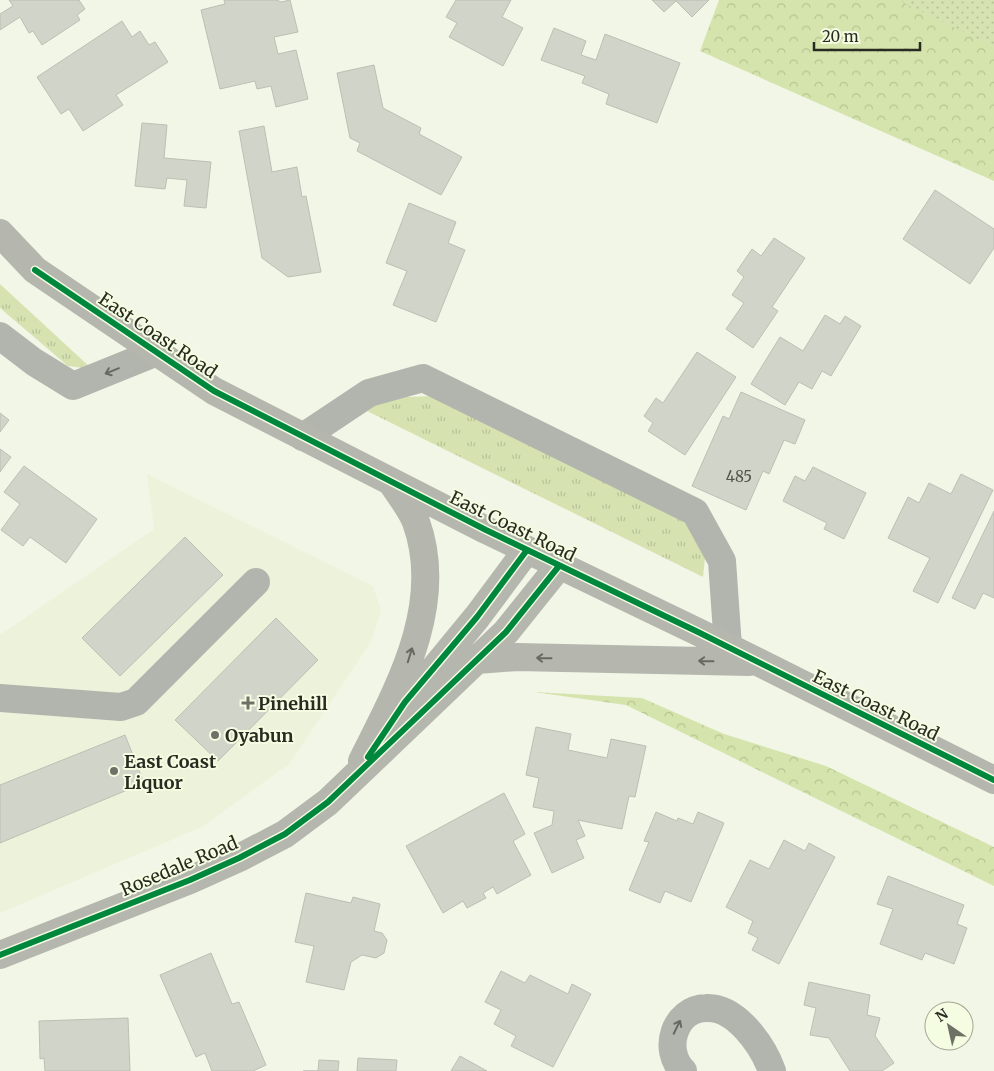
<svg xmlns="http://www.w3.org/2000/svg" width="994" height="1071" font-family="Merriweather,serif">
	<defs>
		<pattern id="grass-tufts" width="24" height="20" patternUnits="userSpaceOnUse" patternTransform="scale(1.25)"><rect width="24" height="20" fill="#d6e3b1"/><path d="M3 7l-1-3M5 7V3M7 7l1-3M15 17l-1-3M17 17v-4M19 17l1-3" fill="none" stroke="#b8c398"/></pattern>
		<pattern id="forest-crowns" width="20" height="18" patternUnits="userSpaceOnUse" patternTransform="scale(1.25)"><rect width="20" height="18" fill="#d5e4ac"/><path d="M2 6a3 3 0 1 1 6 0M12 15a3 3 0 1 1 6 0" fill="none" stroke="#b7c494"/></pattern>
		<pattern id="park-dots" width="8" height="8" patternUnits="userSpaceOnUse" patternTransform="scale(1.25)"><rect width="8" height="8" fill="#d6e3b1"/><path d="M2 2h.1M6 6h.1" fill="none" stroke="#b8c398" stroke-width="1.8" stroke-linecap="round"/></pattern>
	</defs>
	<rect width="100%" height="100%" fill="#f1f6e7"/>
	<path fill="#ecf3da" d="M147,474l226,112 8,25 -10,31 -82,122 -87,63 -202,86v-278l154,-106z"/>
	<path fill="url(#grass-tufts)" d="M0,284l92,85 -24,-3 -68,-58z
		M436,396l246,121 23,41 -2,19 -336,-166 11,-13z"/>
	<path fill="url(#forest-crowns)" d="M719,0h275v181l-294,-130z
		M534,692l108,6 82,36 102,32 168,81v39l-368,-181z"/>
	<path fill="url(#park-dots)" d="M898,0h96v47z"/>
	<path fill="#d1d5c9" stroke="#bcbfb4" d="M9,0h70l6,9 -8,6 3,5 -38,25 -9,-14 -4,2 -9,-16 -20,13v-16l13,-8z
		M224,0h53l4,2 9,-2 8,32 -24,5 4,17 18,-4 12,49 -32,8 -5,-21 -14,3 -2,-8 -35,8 -19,-79 24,-6z
		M456,0h55l-9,17 21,11 -20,38 -54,-29 8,-14 -11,-6z
		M652,0h57l-17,17 -16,-16 -12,11z
		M122,21l10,16 8,-6 9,14 6,-3 13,20 -52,33 7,10 -40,26 -14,-22 -8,5 -24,-37z
		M554,28l32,13 -5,14 15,5 9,-26 75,29 -23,60 -51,-19 3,-10 -27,-11 3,-7 -44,-16z
		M374,65l9,43 38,20 -2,6 43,23 -21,38 -84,-44 3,-8 -10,-5 -13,-65z
		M142,123l25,2 -3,33 47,4 -5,46 -22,-2 3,-26 -20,-2 -2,11 -30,-3z
		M264,126l8,46 25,-5 5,30 4,-1 15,76 -33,5 -26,-19 -23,-127z
		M935,190l59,39v19l-24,36 -67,-45z
		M409,203l47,19 -8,21 17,7 -29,72 -43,-17 14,-34 -21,-8z
		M774,238l31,20 -33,49 6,4 -25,37 -27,-19 18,-26 -12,-8 12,-18 -7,-6 15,-22 9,7z
		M825,315l15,9 5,-8 16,10 -30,50 -9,-5 -10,18 -13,-7 -14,23 -34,-21 29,-47 23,14z
		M697,352l39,25 -51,78 -37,-24 5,-8 -9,-7 12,-18 7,5z
		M741,392l64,28 -10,24 -11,-4 -15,34 -6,-3 -17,39 -54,-24 31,-70 6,3z
		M0,413l9,7 -9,12z
		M0,449l11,8 -11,15z
		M24,466l73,53 -31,44 -36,-26 -7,9 -22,-16 19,-26 -16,-12z
		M813,467l53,26 -22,46 -20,-10 3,-6 -44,-22 12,-25 10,5z
		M961,474l32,16 -55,113 -25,-12 17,-33 -42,-20 20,-41 11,6 10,-20 22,11z
		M994,511v87l-11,-5 -8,16 -23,-11z
		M185,537l38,38 -103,101 -38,-38z
		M276,618l42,42 -100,101 -43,-41z
		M536,727l35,7 -3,16 39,8 4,-19 35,7 -11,51 -6,-1 -7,33 -44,-9 7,16 -9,4 8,18 -32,15 -18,-40 18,-8 2,-14 -21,-4 6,-29 -13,-3z
		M125,735l19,48 -144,60v-58z
		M504,793l21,41 -12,7 18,34 -34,19 -4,-7 -10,6 3,5 -19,10 -4,-7 -20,12 -37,-67z
		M656,812l21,9 1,-3 15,6 5,-12 26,11 -33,79 -26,-11 -5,12 -31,-13 20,-48 -5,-1z
		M784,840l21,11 4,-8 26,14 -56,107 -27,-14 6,-12 -10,-5 5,-12 -27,-14 24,-47 19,9z
		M888,876l76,29 -7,19 10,4 -13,36 -29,-11 -3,7 -42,-16 13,-35 -16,-5z
		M306,893l45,10 2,-6 27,7 -6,27 8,2 5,7 -3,13 -8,5 -14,-3 -11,7 -7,28 -38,-8 8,-36 -19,-4z
		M211,953l21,51 7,-2 27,63 -13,6h-41l-7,-18 -9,4 -36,-82z
		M501,971l24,12 5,-8 38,19 4,-10 19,10 -38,73 -42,-21 5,-10 -22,-12 7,-14 -16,-8z
		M809,982l61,13 -3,20 13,3 -5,18 19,27 -12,8h-32l-21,-33 -19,-3 6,-27 -12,-3z
		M128,1018l2,53h-85l-1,-13 -4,1 -1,-38z
		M460,1056l27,15h-36z
		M358,1058l39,2 -1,11h-39z
		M319,1060l20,1 -1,10h-35h15z"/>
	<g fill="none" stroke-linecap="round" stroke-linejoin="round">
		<path stroke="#b2b5ae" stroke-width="28" d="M0,336l34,26 39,24 84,-34
			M303,437l66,-44 54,-15 272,134 27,49 6,86
			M0,698l121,9 15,-5 120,-120
			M683,1071c-21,-21 -9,-62 23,-63 30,-2 57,38 66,63"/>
		<path stroke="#b5b6ae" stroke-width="28" d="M0,233l35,37 179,121 272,139 212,102 296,148
			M477,660l40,-3 232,5
			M398,713l79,-96 50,-67
			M362,761c36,-72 84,-156 54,-239 -5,-13 -16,-27 -24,-39
			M0,955l190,-75 49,-22 46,-24 43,-32 178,-170 53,-66"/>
		<g stroke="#f4fce1" stroke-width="9">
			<path id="cycleway" d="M35,270l179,121 272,139 212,102 296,148
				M368,757l37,-55 72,-85 50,-67
				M0,955l190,-75 49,-22 46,-24 43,-32 178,-170 53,-66"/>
		</g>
		<use href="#cycleway" stroke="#00873e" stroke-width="6"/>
	</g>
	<defs><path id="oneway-shaft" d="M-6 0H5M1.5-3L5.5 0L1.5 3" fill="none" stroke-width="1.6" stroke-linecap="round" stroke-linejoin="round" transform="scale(1.25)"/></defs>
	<g stroke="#666960">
		<use href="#oneway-shaft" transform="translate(112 371) rotate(158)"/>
		<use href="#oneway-shaft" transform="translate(677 1027) rotate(-64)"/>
	</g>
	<g stroke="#676a60">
		<use href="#oneway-shaft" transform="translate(410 655) rotate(-73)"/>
		<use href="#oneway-shaft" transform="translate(544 658) rotate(-179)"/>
		<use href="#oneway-shaft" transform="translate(706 661) rotate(-179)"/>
	</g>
	<g fill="#6e7266" stroke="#f4fce1" stroke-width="2">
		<path d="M245.5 695.5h5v5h5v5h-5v5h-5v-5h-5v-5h5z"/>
		<circle cx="215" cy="735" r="5"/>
		<circle cx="114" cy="771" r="5"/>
	</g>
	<g text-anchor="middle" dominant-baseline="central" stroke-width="4" stroke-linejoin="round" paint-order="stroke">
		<g font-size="15" fill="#52564b">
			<text x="739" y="476">485</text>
		</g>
		<g font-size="18" fill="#282b21" stroke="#f4fce1">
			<text transform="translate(158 335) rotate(34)">East Coast Road</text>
			<text transform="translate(513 526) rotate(26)">East Coast Road</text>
			<text transform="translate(876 705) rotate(26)">East Coast Road</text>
			<text transform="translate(179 866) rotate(-23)">Rosedale Road</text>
		</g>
		<g font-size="18" font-weight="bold" fill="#282b21" stroke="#f4fce1" text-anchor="start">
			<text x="258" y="703">Pinehill</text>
			<text x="225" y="735">Oyabun</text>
			<text x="124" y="761">East Coast<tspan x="124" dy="21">Liquor</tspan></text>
		</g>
	</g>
	<g transform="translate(949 1026) rotate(326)"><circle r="24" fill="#f4fce1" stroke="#a2a894"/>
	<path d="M0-4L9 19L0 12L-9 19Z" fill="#6e7266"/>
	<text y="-8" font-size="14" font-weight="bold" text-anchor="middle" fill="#282b21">N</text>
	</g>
	<path d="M814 42v8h106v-8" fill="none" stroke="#282b21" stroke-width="2.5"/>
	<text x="822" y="42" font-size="15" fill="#282b21" stroke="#f4fce1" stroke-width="4" paint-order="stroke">20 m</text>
</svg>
